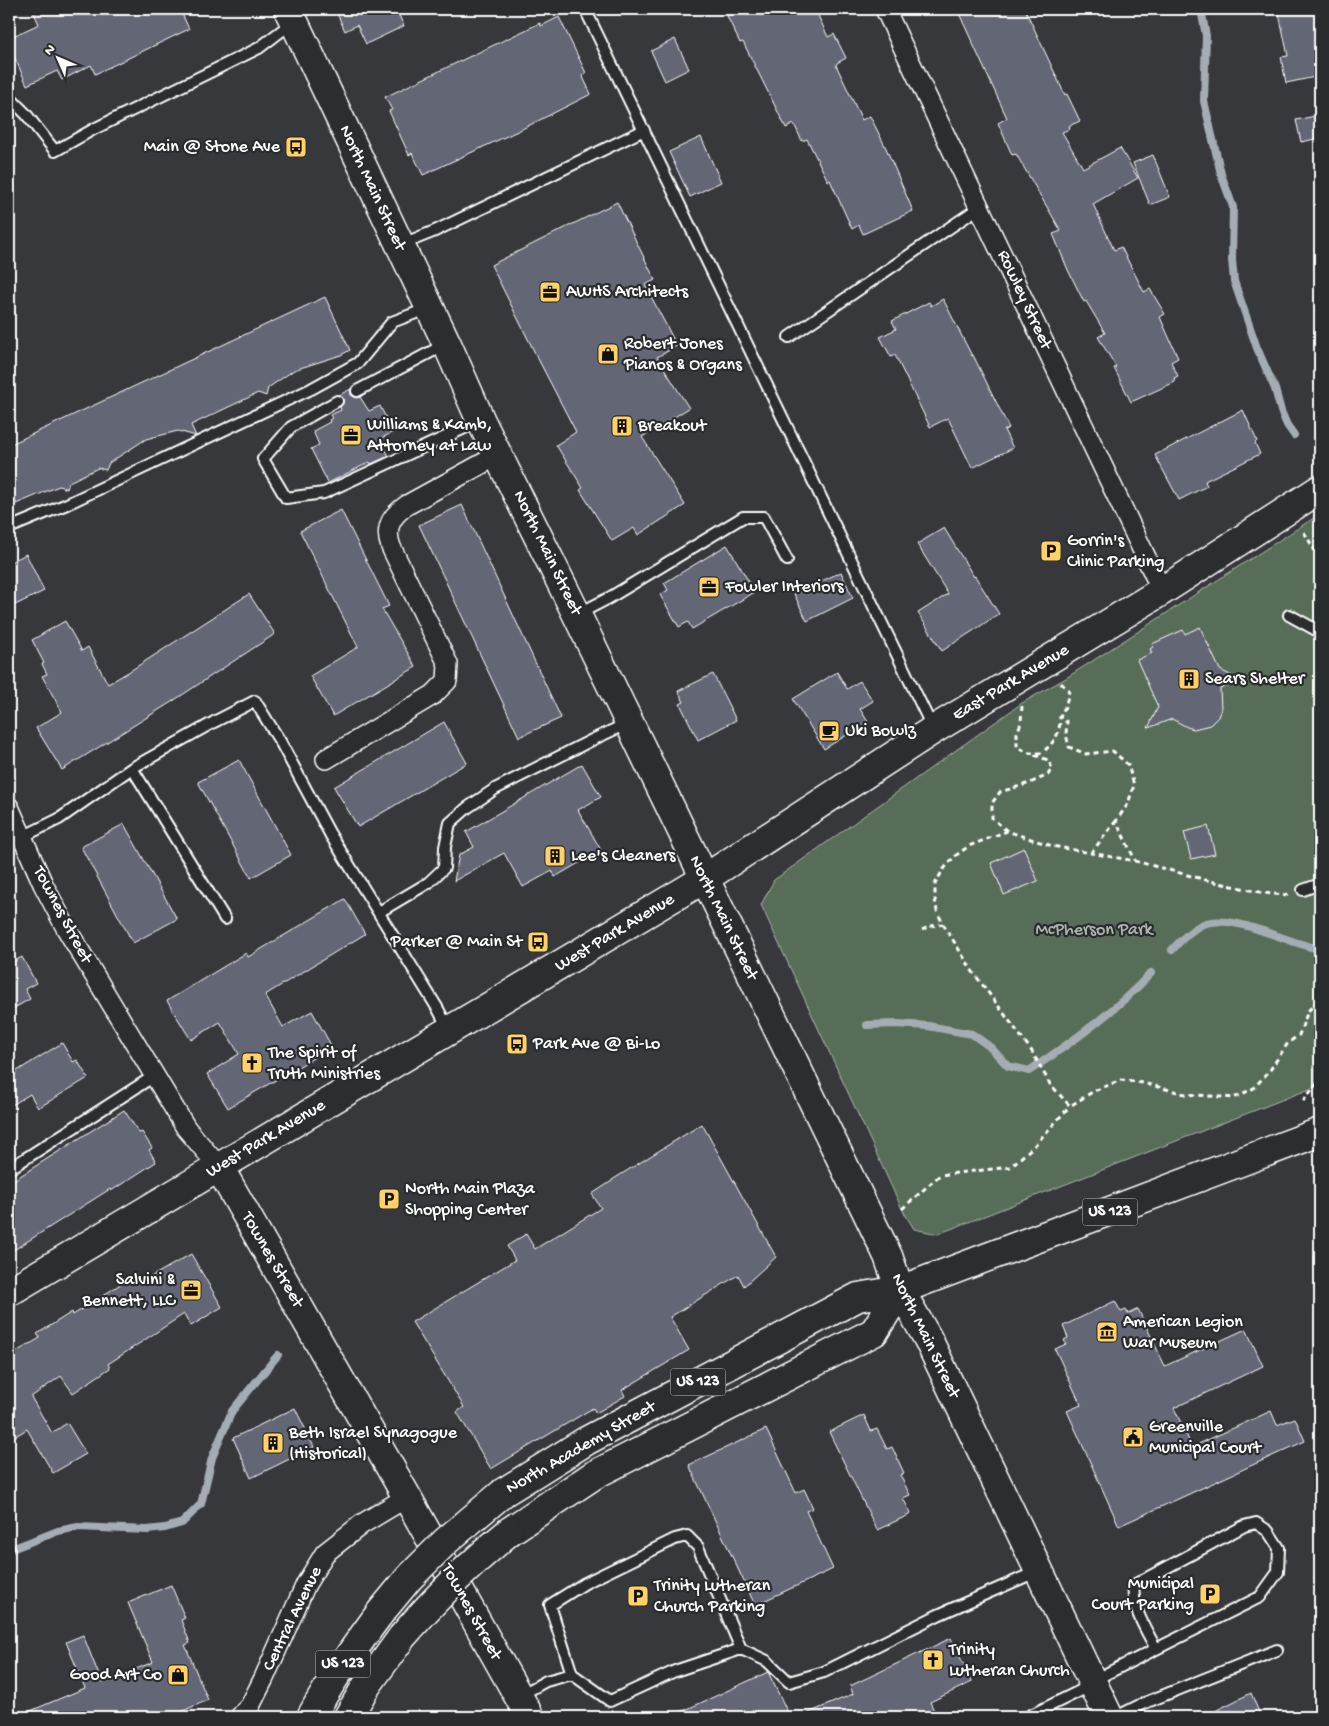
<svg xmlns="http://www.w3.org/2000/svg" width="1329" height="1726" font-family="'Gochi Hand',sans-serif">
	<rect width="100%" height="100%" fill="#36383c"/>
	<filter id="ink" filterUnits="userSpaceOnUse"><feTurbulence type="fractalNoise" baseFrequency=".02" numOctaves="2"/><feDisplacementMap in="SourceGraphic" scale="10" xChannelSelector="R" yChannelSelector="G"/><feConvolveMatrix kernelMatrix="1 2 1 2 8 2 1 2 1" color-interpolation-filters="sRGB"/></filter>
	<g filter="url(#ink)">
		<path fill="#586d58" stroke="#acb6ac" d="M1320,514v571l-382,149 -24,-5 -12,-20 -141,-304 13,-25 248,-177 44,-25z"/>
		<g fill="none" stroke-linecap="round" stroke-linejoin="round">
			<path stroke="#a4adb4" stroke-width="8" d="M1201,9l5,27 -2,65 17,73 12,33 -1,53 2,21 23,67 18,41 6,22 6,14 7,10
				M1172,950c7,-8 19,-20 29,-25 30,-14 87,19 119,24
				M867,1025l30,-1 31,2 44,8 18,13 18,19 21,5c43,-29 88,-61 122,-98
				M9,1550l49,-19 20,-4 69,3 18,-2 17,-5 19,-19 11,-46 20,-47 46,-56"/>
		</g>
		<path fill="#646675" stroke="#fff" d="M32,9h148l9,20 -94,45 -4,-9 -29,15 -5,-9 -30,14 -18,-40v-7l30,-14z
			M335,9h61l8,17 -38,18 -9,-19 -12,6z
			M742,9h73l13,28 6,-3 12,24 -9,5 -1,2 26,55 8,-4 16,32 27,63 -50,23 -4,-9 -7,4 -22,-49 -2,1 -21,-42 -5,2 -8,-17 -8,4 -43,-86 -3,1 -13,-27z
			M957,9h68l40,86 2,-1 13,27 -11,5 1,3 -8,3 21,36 37,-20 18,30 -45,26 21,46 7,-3 23,45 6,-3 15,25 -5,3 18,41 -7,4 7,14 -4,2 1,4 -44,20 -17,-34 2,-1 -18,-30 7,-4 -19,-32 -2,1 -16,-32 -15,-36 8,-3 -45,-77 -4,1 -14,-32 9,-5z
			M1278,9h42v67l-34,7 -5,-26 7,-1z
			M559,17l27,56 -4,2 9,19 -69,35 -99,46 -11,-22 -3,2 -20,-44 3,-1 -7,-13 155,-74 1,3z
			M675,39l14,30 -24,12 -14,-30z
			M1320,115v23l-19,4 -5,-22z
			M701,137l20,45 -31,15 -21,-45z
			M1153,155l17,42 -20,8 -17,-42z
			M617,202l38,78 -10,5 32,61 -20,11 32,51 -47,29 43,68 -47,30 -4,-7 -22,13 -32,-51 3,-2 -27,-43 20,-13 -40,-77 -45,-90z
			M325,297l25,53 -9,5 -47,15 -26,18 -2,8 -8,-3 -67,32 5,11 -18,-5 -32,8 -37,24 -3,7 -8,-2 -29,14 -2,7 -8,-3 -43,18 -1,-3 -6,3v-59z
			M943,299l29,57 1,-1 36,73 -5,2 9,18 -41,20 -24,-50 -18,9 -35,-72 -4,2 -11,-20 16,-8 -4,-8 37,-19 2,4z
			M351,389v6l5,3 4,-1 9,14 11,-5 13,26 -11,6 4,8 -2,1 5,9 -18,8 -1,-2 -42,21 -17,-34 8,-4 -6,-14 17,-9 -1,-2 3,-2 -2,-3 11,-5 -1,-3 3,-3v-6l-4,-3z
			M1243,410l14,31 -2,2 5,11 -55,27 2,5 -28,14 -24,-45z
			M462,505l99,213 -42,19 -100,-212z
			M341,510l48,96 -7,3 34,58 -83,49 -23,-40 48,-29 -58,-116z
			M944,528l30,49 1,-1 24,38 -57,37 -24,-38 30,-19 -31,-50z
			M727,545l28,47 -63,37 -4,-7 -9,5 -19,-32 8,-5 -4,-7z
			M26,554l18,37 -35,17v-45z
			M841,572l12,26 -46,23 -13,-27z
			M249,594l26,40 -105,69 -108,67 -26,-42 26,-16 -20,-36 5,-2 -5,-10 2,-1 -12,-23 33,-19 17,30 6,-4 20,37 22,-13z
			M1200,627l20,43 20,10 -20,9 1,20 -3,8 -8,8 -16,4 -7,-2 -15,-8 -24,9 10,-21 -21,-47 15,-7 -2,-4 3,-2 -1,-3 31,-14 2,4z
			M837,672l10,17 13,-8 13,20 -13,8 8,13 -44,27 -31,-50z
			M713,674l23,46 -38,20 -18,-36 4,-2 -6,-11z
			M444,722l23,41 -109,64 -24,-40z
			M239,760l52,95 -40,23 -53,-96z
			M582,764l19,33 -23,13 23,40 -46,27 -3,-6 -29,16 -19,-34 -50,28 5,-26 15,-8 -8,-15z
			M124,824l53,95 -44,24 -52,-96z
			M1208,826l7,28 -24,5 -7,-27z
			M1024,848l14,33 -34,14 -13,-32z
			M345,899l20,35 -100,61 18,32 29,-16 20,36 -104,61 -21,-34 32,-20 -19,-32 -29,18 -24,-39 79,-48 2,4z
			M22,957l14,26 -11,6 5,10 -21,12v-53l2,5z
			M62,1043l11,19 4,-2 11,18 -50,30 -8,-14 -21,13v-31z
			M124,1110l15,23 3,-1 10,16 -3,2 7,12 -45,29 -1,-2 -101,64v-70z
			M702,1124l74,133 -32,29 -6,-11 -68,42 19,33 -67,40 3,6 -29,17 -3,-5 -102,61 -34,-57 7,-5 -52,-85 103,-62 -8,-14 19,-12 9,15 66,-41 -9,-14 20,-13v-1z
			M191,1254l31,53 -31,19 -7,-12 -76,50 2,4 -37,25 -12,-17 -30,21 21,36 15,-10 19,31 -33,19 -26,-44 -18,11v-84l31,-18 -3,-4 35,-22 1,3 63,-41 6,8z
			M1115,1301l6,11 5,-2 2,4 10,-5 27,57 81,-37 17,37 -89,42 18,39 79,-36 6,14 18,-7 10,23 -186,85 -52,-115 14,-6 -26,-56 11,-5 -2,-4 4,-2 -5,-12z
			M295,1408l19,39 -63,31 -18,-40z
			M864,1415l7,16 6,-2 10,20 5,-2 12,26 -4,2 10,20 -7,3 8,16 -34,16 -48,-98z
			M766,1429l30,64 8,-4 9,19 -7,3 27,58 -78,36 -66,-140z
			M171,1585l14,33 -4,2 9,23 -5,2 23,55 -39,17h-153l69,-29 -19,-46 17,-7 19,48 51,-21 -25,-59z
			M951,1638l21,44 -42,20 7,15h-138l54,-23 -3,-8z
			M768,1672l22,45h-120z
			M1251,1693l10,24h-58z"/>
		<g fill="none" stroke-linecap="round" stroke-linejoin="round">
			<g stroke="#fff" stroke-width="14">
				<path id="lane" d="M585,9l348,720
					M9,97l17,17 29,37 39,-22 165,-81 34,-26
					M400,245l35,-14 209,-101
					M789,337l191,-130
					M357,391l89,-47
					M337,401l-46,26 -28,32 23,39 38,-5 156,-72
					M9,528l58,-24 244,-115 47,-26 34,-41 37,-14
					M578,614l31,-16 134,-81h21l23,43
					M1289,615l31,17
					M132,768l93,151
					M22,837l37,-18 73,-51 82,-46 41,-21 26,42 49,91 108,175 11,21
					M1303,890l17,-6
					M379,912l49,-29 16,-15 1,-21 5,-24 17,-15 28,-19 97,-49 36,-17
					M9,1169l145,-93
					M572,1674l-22,-69 35,-22 90,-44 12,-3 11,11 43,102
					M1092,1681l168,-84 18,-25 1,-24 -11,-17 -12,-8 -12,3 -110,59c-3,23 12,44 22,64
					M519,1696l27,-15 26,-7 38,27 65,-30 66,-22 26,12 22,21 35,-10 114,-57 100,-44
					M1027,1717l65,-32
					M1116,1717l26,-13 135,-54"/>
			</g>
			<g stroke="#fff" stroke-width="22">
				<path id="street" d="M885,9l277,582
					M326,759l107,-64 14,-14 1,-17 -57,-117c-7,-19 0,-31 16,-42l91,-50
					M9,807l34,77 23,44 120,200 33,39
					M240,1717l10,-11 14,-28 42,-94 19,-31 37,-29 45,-27"/>
			</g>
			<g stroke="#fff" stroke-width="31">
				<path id="secondary" d="M288,9l159,335 34,77 96,194 311,641 12,34 28,49 181,378
					M219,1167l188,330 123,220
					M9,1292l695,-413 229,-149 229,-139 158,-102"/>
			</g>
			<g stroke="#fff" stroke-width="31">
				<path id="highway" d="M504,1492l82,-51 272,-144 42,-7 420,-158
					M510,1531l84,-56 280,-143 26,-42
					M311,1717c20,-37 44,-70 69,-104
					M348,1717l17,-29 37,-51"/>
			</g>
			<path stroke="#fff" stroke-width="3" stroke-dasharray="5 4" stroke-linecap="butt" d="M1304,532l16,27
				M1061,683l8,8 -3,14 -6,12 7,5 -1,12 3,13 17,7 27,-3 15,14 6,20 -6,19 -12,17 19,39
				M1022,706l-1,17 -4,10v14l12,6h13c13,-12 18,-18 18,-36
				M1007,831l-15,-13v-15l8,-11 30,-9 18,-8 4,-7 -4,-8 -19,-7
				M1091,853l25,-32
				M1288,894l-5,1 -19,-2 -54,-12 -75,-20 -83,-15 -45,-15 -38,15 -14,10 -12,14 -8,14v15l2,12 6,13 30,48 58,78 19,34 20,22 24,-15 27,-11 22,3 42,11 49,4 20,-10 16,-18 18,-27 11,-8 9,-24 12,-12
				M922,930l9,-4 12,-2
				M1303,1101l17,-21
				M902,1209l38,-34 70,-8 24,-21 36,-40"/>
			<use href="#lane" stroke="#2a2d2e" stroke-width="10"/>
			<use href="#street" stroke="#2a2d2e" stroke-width="19"/>
			<use href="#secondary" stroke="#2a2d2e" stroke-width="28"/>
			<use href="#highway" stroke="#2a2d2e" stroke-width="28"/>
			<g stroke="#fff" stroke-width="31" stroke-linecap="butt">
				<path id="highway-bridge" d="M380,1613l29,-35 37,-37 58,-49
					M402,1637c33,-39 69,-74 108,-106"/>
			</g>
			<use href="#highway-bridge" stroke="#2a2d2e" stroke-width="28"/>
		</g>
	</g>
	<defs>
		<g id="bus-square" transform="scale(1.125)"><rect x="-9" y="-9" width="18" height="18" rx="4" fill="#ffd166" stroke="#2a2d2e"/><path d="M-5-6H5V4H4V6H2V4H-2V6H-4V4H-5ZM-3.5-4V0h7V-4ZM-3.5 1.2v1.5H-2V1.2ZM2 1.2v1.5H3.5V1.2Z" fill="#111"/></g>
		<g id="office-square" transform="scale(1.125)"><rect x="-9" y="-9" width="18" height="18" rx="4" fill="#ffd166" stroke="#2a2d2e"/><path d="M-6-3h4V-5.5h4V-3h4V5H-6ZM-1-4.5V-3h2v-1.5ZM-6 0V1H6V0Z" fill="#111"/></g>
		<g id="shop-square" transform="scale(1.125)"><rect x="-9" y="-9" width="18" height="18" rx="4" fill="#ffd166" stroke="#2a2d2e"/><path d="M-5-2.5h2.3a2.7 3.5 0 0 1 5.4 0H5L5.5 6h-11ZM-1.5-2.5h3a1.5 2.3 0 0 0-3 0Z" fill="#111"/></g>
		<g id="building-square" transform="scale(1.125)"><rect x="-9" y="-9" width="18" height="18" rx="4" fill="#ffd166" stroke="#2a2d2e"/><path d="M-4-6H4V6H1V3H-1V6H-4ZM-2.5-4.3h1.7v1.8h-1.7ZM.8-4.3h1.7v1.8H.8ZM-2.5-1h1.7V.8h-1.7ZM.8-1h1.7V.8H.8Z" fill="#111"/></g>
		<g id="parking-square" transform="scale(1.125)"><rect x="-9" y="-9" width="18" height="18" rx="4" fill="#ffd166" stroke="#2a2d2e"/><path d="M-3.5-5.5H1a3.5 3.5 0 0 1 0 7H-1V5.5H-3.5ZM-1-3.4V-.6H.8a1.4 1.4 0 0 0 0-2.8Z" fill="#111"/></g>
		<g id="cafe-square" transform="scale(1.125)"><rect x="-9" y="-9" width="18" height="18" rx="4" fill="#ffd166" stroke="#2a2d2e"/><path d="M-5.5-4.5H6V0H3Q3 3.5 0 3.5H-2.5Q-5.5 3.5-5.5 0ZM3-3.2v2h1.7v-2ZM-6 4.5H4V6H-6Z" fill="#111"/></g>
		<g id="church-square" transform="scale(1.125)"><rect x="-9" y="-9" width="18" height="18" rx="4" fill="#ffd166" stroke="#2a2d2e"/><path d="M-1.2-6h2.4v3.5h3.3v2.4h-3.3V6h-2.4V-.1h-3.3v-2.4h3.3Z" fill="#111"/></g>
		<g id="museum-square" transform="scale(1.125)"><rect x="-9" y="-9" width="18" height="18" rx="4" fill="#ffd166" stroke="#2a2d2e"/><path d="M0-6L6-3V-2H-6V-3ZM-5-1h2V3h-2ZM-1-1h2V3h-2ZM3-1h2V3H3ZM-6 4H6V6H-6Z" fill="#111"/></g>
		<g id="civic-square" transform="scale(1.125)"><rect x="-9" y="-9" width="18" height="18" rx="4" fill="#ffd166" stroke="#2a2d2e"/><path d="M-.6-6.5H3V-4.5H.6V-3L4-1V1h2V6H-6V1h2V-1L-.6-3ZM-1.2 2.5V6h2.4V2.5Z" fill="#111"/></g>
	</defs>
	<g fill-rule="evenodd">
		<use href="#bus-square" x="296" y="147"/>
		<use href="#office-square" x="550" y="292"/>
		<use href="#shop-square" x="608" y="354"/>
		<use href="#building-square" x="622" y="426"/>
		<use href="#office-square" x="351" y="435"/>
		<use href="#parking-square" x="1051" y="551"/>
		<use href="#office-square" x="709" y="587"/>
		<use href="#building-square" x="1189" y="679"/>
		<use href="#cafe-square" x="829" y="731"/>
		<use href="#building-square" x="555" y="856"/>
		<use href="#bus-square" x="538" y="942"/>
		<use href="#bus-square" x="517" y="1044"/>
		<use href="#church-square" x="252" y="1063"/>
		<use href="#parking-square" x="389" y="1199"/>
		<use href="#office-square" x="191" y="1290"/>
		<use href="#museum-square" x="1107" y="1332"/>
		<use href="#civic-square" x="1133" y="1437"/>
		<use href="#building-square" x="273" y="1443"/>
		<use href="#parking-square" x="1210" y="1594"/>
		<use href="#parking-square" x="638" y="1596"/>
		<use href="#church-square" x="933" y="1660"/>
		<use href="#shop-square" x="178" y="1675"/>
	</g>
	<g text-anchor="middle" dominant-baseline="central" stroke-width="4.5" stroke-linejoin="round" paint-order="stroke">
		<g fill="#2a2d2e" stroke="#bfc0c0" stroke-width="1">
			<rect x="1082.5" y="1198.5" width="55" height="27" rx="4"/>
			<rect x="670.5" y="1368.5" width="55" height="27" rx="4"/>
			<rect x="315.5" y="1650.5" width="55" height="27" rx="4"/>
		</g>
		<g font-size="16" font-weight="bold" fill="#fff">
			<text x="1110" y="1212">US 123</text>
			<text x="698" y="1382">US 123</text>
			<text x="343" y="1664">US 123</text>
		</g>
		<g font-size="18" fill="#fff" stroke="#2a2d2e" text-anchor="start">
			<text x="280" y="147" text-anchor="end">Main @ Stone Ave</text>
			<text x="566" y="292">AWHS Architects</text>
			<text x="624" y="344">Robert Jones<tspan x="624" dy="21">Pianos &amp; Organs</tspan></text>
			<text x="367" y="425">Williams &amp; Kamb,<tspan x="367" dy="21">Attorney at Law</tspan></text>
			<text x="638" y="426">Breakout</text>
			<text x="1067" y="541">Gorrin's<tspan x="1067" dy="21">Clinic Parking</tspan></text>
			<text x="725" y="587">Fowler Interiors</text>
			<text x="1205" y="679">Sears Shelter</text>
			<text x="845" y="731">Uki Bowlz</text>
			<text x="571" y="856">Lee's Cleaners</text>
			<text x="522" y="942" text-anchor="end">Parker @ Main St</text>
			<text x="533" y="1044">Park Ave @ Bi-Lo</text>
			<text x="268" y="1053">The Spirit of<tspan x="268" dy="21">Truth Ministries</tspan></text>
			<text x="405" y="1189">North Main Plaza<tspan x="405" dy="21">Shopping Center</tspan></text>
			<text x="175" y="1280" text-anchor="end">Salvini &amp;<tspan x="175" dy="21">Bennett, LLC</tspan></text>
			<text x="1123" y="1322">American Legion<tspan x="1123" dy="21">War Museum</tspan></text>
			<text x="1149" y="1427">Greenville<tspan x="1149" dy="21">Municipal Court</tspan></text>
			<text x="289" y="1433">Beth Israel Synagogue<tspan x="289" dy="21">(Historical)</tspan></text>
			<text x="1194" y="1584" text-anchor="end">Municipal<tspan x="1194" dy="21">Court Parking</tspan></text>
			<text x="654" y="1586">Trinity Lutheran<tspan x="654" dy="21">Church Parking</tspan></text>
			<text x="949" y="1650">Trinity<tspan x="949" dy="21">Lutheran Church</tspan></text>
			<text x="162" y="1675" text-anchor="end">Good Art Co</text>
		</g>
		<g font-size="18" fill="#fff" stroke="#2a2d2e">
			<text transform="translate(372 188) rotate(65)">North Main Street</text>
			<text transform="translate(1024 300) rotate(65)">Rowley Street</text>
			<text transform="translate(547 553) rotate(64)">North Main Street</text>
			<text transform="translate(1011 683) rotate(-31)">East Park Avenue</text>
			<text transform="translate(62 915) rotate(62)">Townes Street</text>
			<text transform="translate(723 918) rotate(64)">North Main Street</text>
			<text transform="translate(615 933) rotate(-31)">West Park Avenue</text>
			<text transform="translate(266 1139) rotate(-31)">West Park Avenue</text>
			<text transform="translate(272 1260) rotate(60)">Townes Street</text>
			<text transform="translate(925 1336) rotate(64)">North Main Street</text>
			<text transform="translate(581 1448) rotate(-30)">North Academy Street</text>
			<text transform="translate(471 1612) rotate(61)">Townes Street</text>
			<text transform="translate(293 1619) rotate(-64)">Central Avenue</text>
		</g>
		<g font-size="18" fill="#acb6ac" stroke="#2a2d2e">
			<text x="1094" y="930">McPherson Park</text>
		</g>
	</g>
	<rect width="1329" height="1726" fill="none" stroke="#2a2d2e" stroke-width="30"/>
	<rect x="15" y="15" width="1299" height="1696" fill="none" stroke="#fff" stroke-width="2" filter="url(#ink)"/>
	<g transform="translate(58 58) rotate(315)" stroke="#2a2d2e" stroke-width="4" paint-order="stroke">
	<path d="M0-4L9 19L0 12L-9 19Z" fill="#ffffff"/>
	<text y="-8" font-size="14" font-weight="bold" text-anchor="middle" fill="#ffffff">N</text>
	</g>
</svg>
